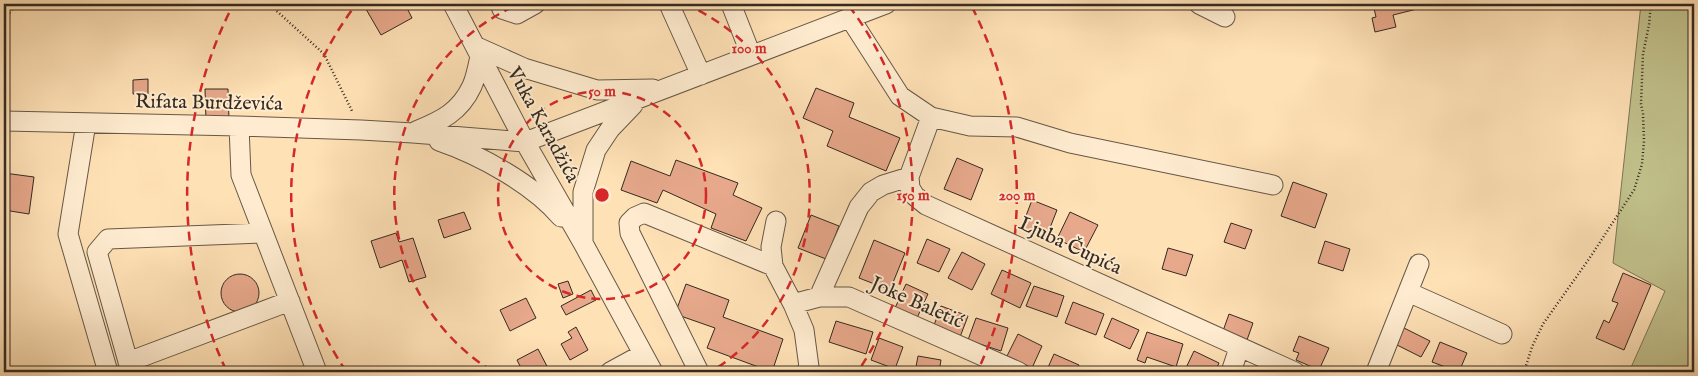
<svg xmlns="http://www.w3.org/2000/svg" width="1698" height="376" font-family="'IM FELL English',serif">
	<rect width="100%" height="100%" fill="#ffe1b6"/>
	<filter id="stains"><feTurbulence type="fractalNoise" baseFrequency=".004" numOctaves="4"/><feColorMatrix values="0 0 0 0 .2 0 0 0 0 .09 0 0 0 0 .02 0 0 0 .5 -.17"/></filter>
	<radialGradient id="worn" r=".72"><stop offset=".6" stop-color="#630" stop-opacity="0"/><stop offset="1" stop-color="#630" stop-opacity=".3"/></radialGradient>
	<path fill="#c2c28d" stroke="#7b7656" d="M1641,4h53v368h-65l36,-81 -52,-28z"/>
	<path fill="#e7a88b" stroke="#342a20" d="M363,4h42l7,14 -31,17z
		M1373,4h64l-44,11 3,12 -21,5 -3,-14 4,-1z
		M148,79v15h-15v-14z
		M816,88l38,15 -5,14 51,21 -14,33 -59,-25 6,-15 -30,-13z
		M205,89h23l1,31 -23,1z
		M957,158l26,11 -12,31 -27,-11z
		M676,160l62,23 -5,12 29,13 -16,33 -35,-13 5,-14 -53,-24 -6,13 -36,-13 10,-29 39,15z
		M4,173l30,4 -5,37 -25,-4z
		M1293,182l34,12 -12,34 -34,-12z
		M1032,200l25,10 -11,28 -25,-9z
		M464,212l7,17 -27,9 -6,-18z
		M1070,212l28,13 -14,27 -27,-13z
		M811,215l28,11 -13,33 -28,-11z
		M1231,223l21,7 -7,19 -21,-7z
		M396,233l3,9 14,-4 13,39 -17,5 -7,-22 -22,8 -9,-27z
		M927,239l23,10 -11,23 -22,-9z
		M874,240l31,13 -15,37 -31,-12z
		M1325,241l25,8 -7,22 -25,-8z
		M1168,248l25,7 -7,21 -24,-7z
		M962,252l23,12 -13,26 -24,-12z
		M1002,270l29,13 -11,25 -29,-14z
		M1623,273l28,12 -27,65 -28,-12 8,-18 5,3 9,-20 -6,-2z
		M221 293a19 19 0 1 1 38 0a19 19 0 1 1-38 0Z
		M568,281l5,13 -10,4 -5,-14z
		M686,284l43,16 -6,17 60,22 -11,33 -65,-24 8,-20 -40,-14z
		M906,284l22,10 -11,24 -22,-10z
		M1034,286l30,10 -7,21 -31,-11z
		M591,290l5,10 -30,15 -5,-9z
		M526,298l10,20 -26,13 -10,-21z
		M1073,302l31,12 -8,21 -31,-12z
		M941,306l27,10 -8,21 -27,-9z
		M1229,314l24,9 -6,17 -24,-9z
		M976,318l32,10 -7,23 -33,-11z
		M1112,318l27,12 -9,19 -26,-12z
		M836,321l37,11 -7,22 -37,-12z
		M576,327l12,23 -18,10 -9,-16 11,-6 -4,-6z
		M1402,327l28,14 -9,16 -28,-14z
		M1147,332l36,12 -7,23 -29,-10 -2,6 -8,-3z
		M1018,334l24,12 -10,22 -25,-12z
		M1299,336l30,12 -10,22 -23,-10 3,-7 -6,-2z
		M879,338l24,9 -8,22 -24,-9z
		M1440,342l27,11 -8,19 -27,-10z
		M538,349l12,23h-27l-6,-12z
		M1194,351l25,12 -4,9h-31z
		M1054,354l25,11 -3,7h-30z
		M918,356l23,4 -2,12h-24z
		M1387,365l14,7h-17z"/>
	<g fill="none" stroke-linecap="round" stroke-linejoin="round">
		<g stroke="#675846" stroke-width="21">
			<path id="minor" d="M453,4l72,138 58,101 70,129
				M500,4l2,5 15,5 18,-10
				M669,4l32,71
				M731,4l20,51
				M1199,4l26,13
				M850,18l50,78 31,21 39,9 47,1 53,16 203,42
				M475,46l49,22 73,22 56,-1
				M931,117l-22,60 1,11 5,8 11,9 369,167
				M4,121l235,5 122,4 52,3 112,9 361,-138
				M86,123l-18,111 40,138
				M239,126l2,49 76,197
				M416,131c25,-10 44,-19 56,-45 4,-9 6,-20 8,-30
				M439,141c41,14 94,43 122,76
				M776,221l-5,26 2,19 20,38 11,26 5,37 -3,5
				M583,241v-49l13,-42 14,-21 23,-24
				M1408,292l94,42
				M819,297l40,-90 12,-15 12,-7 26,-8
				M793,304l26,-7h30l170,75
				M128,362l162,-61
				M131,372l-34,-120 11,-13 155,-6
				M610,372l33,-18
				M699,372l-69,-139 -1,-10 6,-6 9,-4 129,53
				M1231,372l8,-24
				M1376,372l43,-108"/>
		</g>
		<path stroke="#342a20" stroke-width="2.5" stroke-dasharray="1 2.5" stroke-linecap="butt" d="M269,4l55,50 29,59
			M4,22l11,-18
			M1524,372l8,-25 11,-23 46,-65 45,-69 8,-26 2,-23 -1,-27 -2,-10 2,-50 6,-29 2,-21"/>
		<use href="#minor" stroke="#ffecd0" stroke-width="19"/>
	</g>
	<g fill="none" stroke="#d62828" stroke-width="2.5" stroke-dasharray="9 6">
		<circle cx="602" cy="195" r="104"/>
		<path d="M492 371A208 208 0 0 1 519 4M685 4A208 208 0 0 1 712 371"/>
		<path d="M346 371A311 311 0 0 1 355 6M849 6A311 311 0 0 1 858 371"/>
		<path d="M226 370A415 415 0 0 1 232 7M972 7A415 415 0 0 1 978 370"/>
	</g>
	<g text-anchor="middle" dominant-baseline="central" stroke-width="4" stroke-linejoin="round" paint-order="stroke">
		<g font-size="20" fill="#342a20" stroke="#ffecd0">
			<text transform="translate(209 103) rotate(1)">Rifata Burdževića</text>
			<text transform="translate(543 125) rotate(61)">Vuka Karadžića</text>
			<text transform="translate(1070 246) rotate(25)">Ljuba Čupića</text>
			<text transform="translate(917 303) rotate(24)">Joke Baletić</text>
		</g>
	</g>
	<circle cx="602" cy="195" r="8" fill="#d62828" stroke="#ffecd0" stroke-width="2.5"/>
	<g font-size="15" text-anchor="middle" font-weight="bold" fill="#d62828" stroke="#ffecd0" stroke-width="4" stroke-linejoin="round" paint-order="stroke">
		<text x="749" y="53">100 m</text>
		<text x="602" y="96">50 m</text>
		<text x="913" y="200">150 m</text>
		<text x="1017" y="200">200 m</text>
	</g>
	<rect width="1698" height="376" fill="none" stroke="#ffe1b6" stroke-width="20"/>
	<rect x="5" y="5" width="1688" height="366" fill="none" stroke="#342a20" stroke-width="2.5"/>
	<rect x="10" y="10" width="1678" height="356" fill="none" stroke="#342a20"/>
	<rect width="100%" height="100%" filter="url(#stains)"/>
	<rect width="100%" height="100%" fill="url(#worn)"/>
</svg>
